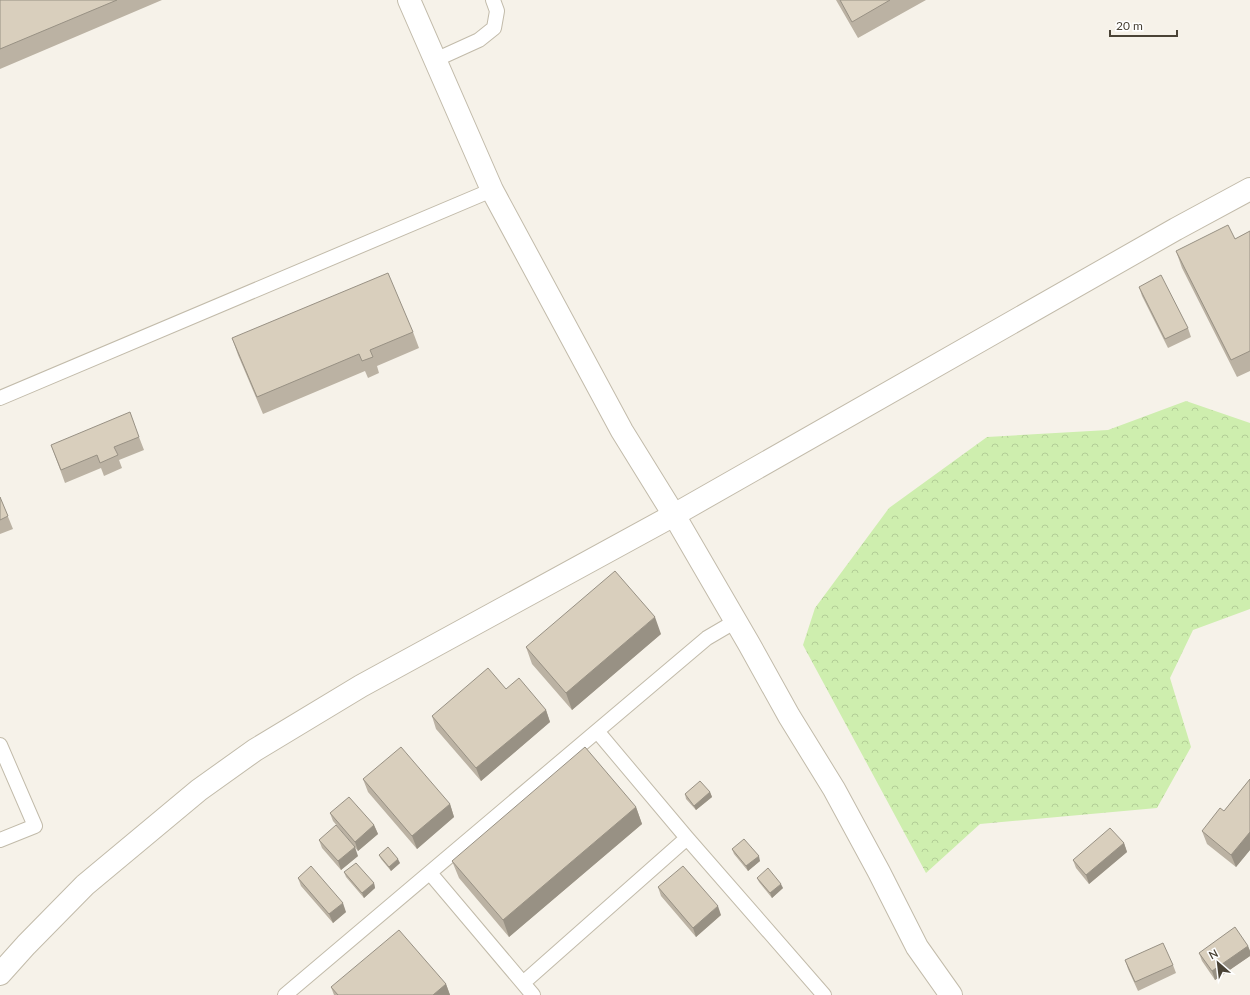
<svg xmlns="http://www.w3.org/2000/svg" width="1250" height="995" font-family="Lato,sans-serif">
	<defs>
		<pattern id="forest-crowns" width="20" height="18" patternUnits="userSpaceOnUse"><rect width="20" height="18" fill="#ceeeae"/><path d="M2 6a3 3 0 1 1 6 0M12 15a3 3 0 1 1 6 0" fill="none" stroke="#b2cd96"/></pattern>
	</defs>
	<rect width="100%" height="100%" fill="#f6f2e9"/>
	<path fill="url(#forest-crowns)" d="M1186,401l64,22v186l-57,21 -23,48 21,69 -34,61 -177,16 -54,49 -123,-228 12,-37 74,-100 98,-71 121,-7z"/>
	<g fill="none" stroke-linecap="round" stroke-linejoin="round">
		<g stroke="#c2bbaa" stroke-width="16">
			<path id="service" d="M435,60l44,-20 15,-12 3,-17 -4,-11
				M0,398l492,-208
				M597,731l90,107 137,157
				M0,745l35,81 -35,14
				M430,873l103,122
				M523,983l164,-145
				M285,995l422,-357 29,-17"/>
		</g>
		<g stroke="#c2bbaa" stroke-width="24">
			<path id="minor" d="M409,0l83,190 130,241 52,84 75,129 40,72 45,73 45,83 38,75 34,48"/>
		</g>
		<g stroke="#c2bbaa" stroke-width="24">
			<path id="tertiary" d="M0,974l26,-29 59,-60 114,-95 56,-40 106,-64 313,-171 502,-286 74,-40"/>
		</g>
		<use href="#service" stroke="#fff" stroke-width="14"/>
		<use href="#minor" stroke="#fff" stroke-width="22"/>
		<use href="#tertiary" stroke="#fff" stroke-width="22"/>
	</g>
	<path fill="#bbb2a3" d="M0,0h162l-162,69z
		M836,0h90l-68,38z
		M1250,231v140l-13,6 -55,-109 -6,-17 59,-12z
		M1139,287l49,41 3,9 -23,11 -26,-52z
		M413,332l6,16 -42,18 2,7 -11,5 -3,-7 -102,43 -25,-59 -6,-17z
		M139,437l5,13 -25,10 3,8 -18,8 -3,-8 -36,15 -14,-38z
		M0,497l13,32 -13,5z
		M661,634l-89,76 -40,-46 -6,-17z
		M506,689l40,21 4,12 -69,59 -45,-52 -4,-13z
		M363,779l87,25 4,13 -37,32 -49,-57z
		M1250,779v71l-14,17 -29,-23 -5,-13 22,-20z
		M710,792l2,5 -16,13 -10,-11 -1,-5z
		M636,807l6,17 -133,113 -50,-59 -7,-17z
		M330,813l44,12 4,9 -20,17 -25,-30z
		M319,840l39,16 -17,14 -19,-22z
		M1124,843l3,9 -38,32 -13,-16 -3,-8z
		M732,849l28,12 -12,10 -14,-17z
		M379,855l21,8 -9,8 -10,-12z
		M344,872l30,11 1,5 -11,10 -18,-21z
		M298,878l48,34 -13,11 -32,-37z
		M757,878l26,10 -11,10 -13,-16z
		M658,887l63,28 -25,22 -35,-41z
		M1248,946l2,5v5l-35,24 -13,-19 -3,-8z
		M1125,960l48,5 3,8 -38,18 -10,-22z
		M446,984l4,11h-116l-3,-8z"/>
	<path fill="#989184" d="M655,617l6,17 -89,76 -6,-17z
		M546,710l4,12 -69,59 -5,-13z
		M710,792l2,5 -16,13 -2,-4z
		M450,804l4,13 -37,32 -5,-13z
		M636,807l6,17 -133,113 -6,-17z
		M374,825l4,9 -20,17 -3,-9z
		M1250,832v18l-14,17 -5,-12z
		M1124,843l3,9 -38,32 -3,-9z
		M355,847l3,9 -17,14 -3,-9z
		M759,856l1,5 -12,10 -2,-5z
		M398,859l2,4 -9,8 -2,-4z
		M374,883l1,5 -11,10 -2,-5z
		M781,884l2,4 -11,10 -2,-5z
		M343,903l3,9 -13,11 -4,-9z
		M718,906l3,9 -25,22 -3,-9z
		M1248,946l2,5v5l-35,24 -3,-9z
		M446,984l4,11h-17z"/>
	<path fill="#d9cfbd" stroke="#989184" d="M0,0h117l-117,49z
		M840,0h50l-38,22z
		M1228,225l7,14 15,-8v120l-19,9 -55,-109z
		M388,273l25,59 -43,18 3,7 -11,4 -3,-7 -102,43 -25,-59z
		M1161,275l27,53 -23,11 -26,-52z
		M130,412l9,25 -25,10 4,8 -18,8 -3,-8 -36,15 -10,-25z
		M0,497l8,19 -8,4z
		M615,571l40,46 -89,76 -40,-46z
		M488,668l18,21 13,-11 27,32 -70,58 -44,-52z
		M401,747l49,57 -38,32 -49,-57z
		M585,747l51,60 -133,113 -51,-59z
		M1250,779v53l-19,23 -29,-24 18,-23 4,3z
		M700,781l10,11 -16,14 -9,-12z
		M349,797l25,28 -19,17 -25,-29z
		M336,825l19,22 -17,14 -19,-21z
		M1110,828l14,15 -38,32 -13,-15z
		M744,839l15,17 -13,10 -14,-17z
		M388,847l10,12 -9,8 -10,-12z
		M356,863l18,20 -12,10 -18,-21z
		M311,866l32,37 -14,11 -31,-36z
		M683,866l35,40 -25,22 -35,-41z
		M768,868l13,16 -11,9 -13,-15z
		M1235,927l13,19 -36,25 -13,-18z
		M399,930l47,54 -13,11h-95l-7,-8z
		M1163,943l10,22 -38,17 -10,-22z"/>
	<g transform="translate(1218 963) rotate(332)" stroke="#ffffff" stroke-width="3" paint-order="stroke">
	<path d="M0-3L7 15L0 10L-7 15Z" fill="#4a4336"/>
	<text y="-6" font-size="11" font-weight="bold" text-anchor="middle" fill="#4a4336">N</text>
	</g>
	<path d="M1110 30v6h67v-6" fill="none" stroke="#4a4336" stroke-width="2"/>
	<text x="1116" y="30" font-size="12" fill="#4a4336" stroke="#ffffff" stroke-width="3" paint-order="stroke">20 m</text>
</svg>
